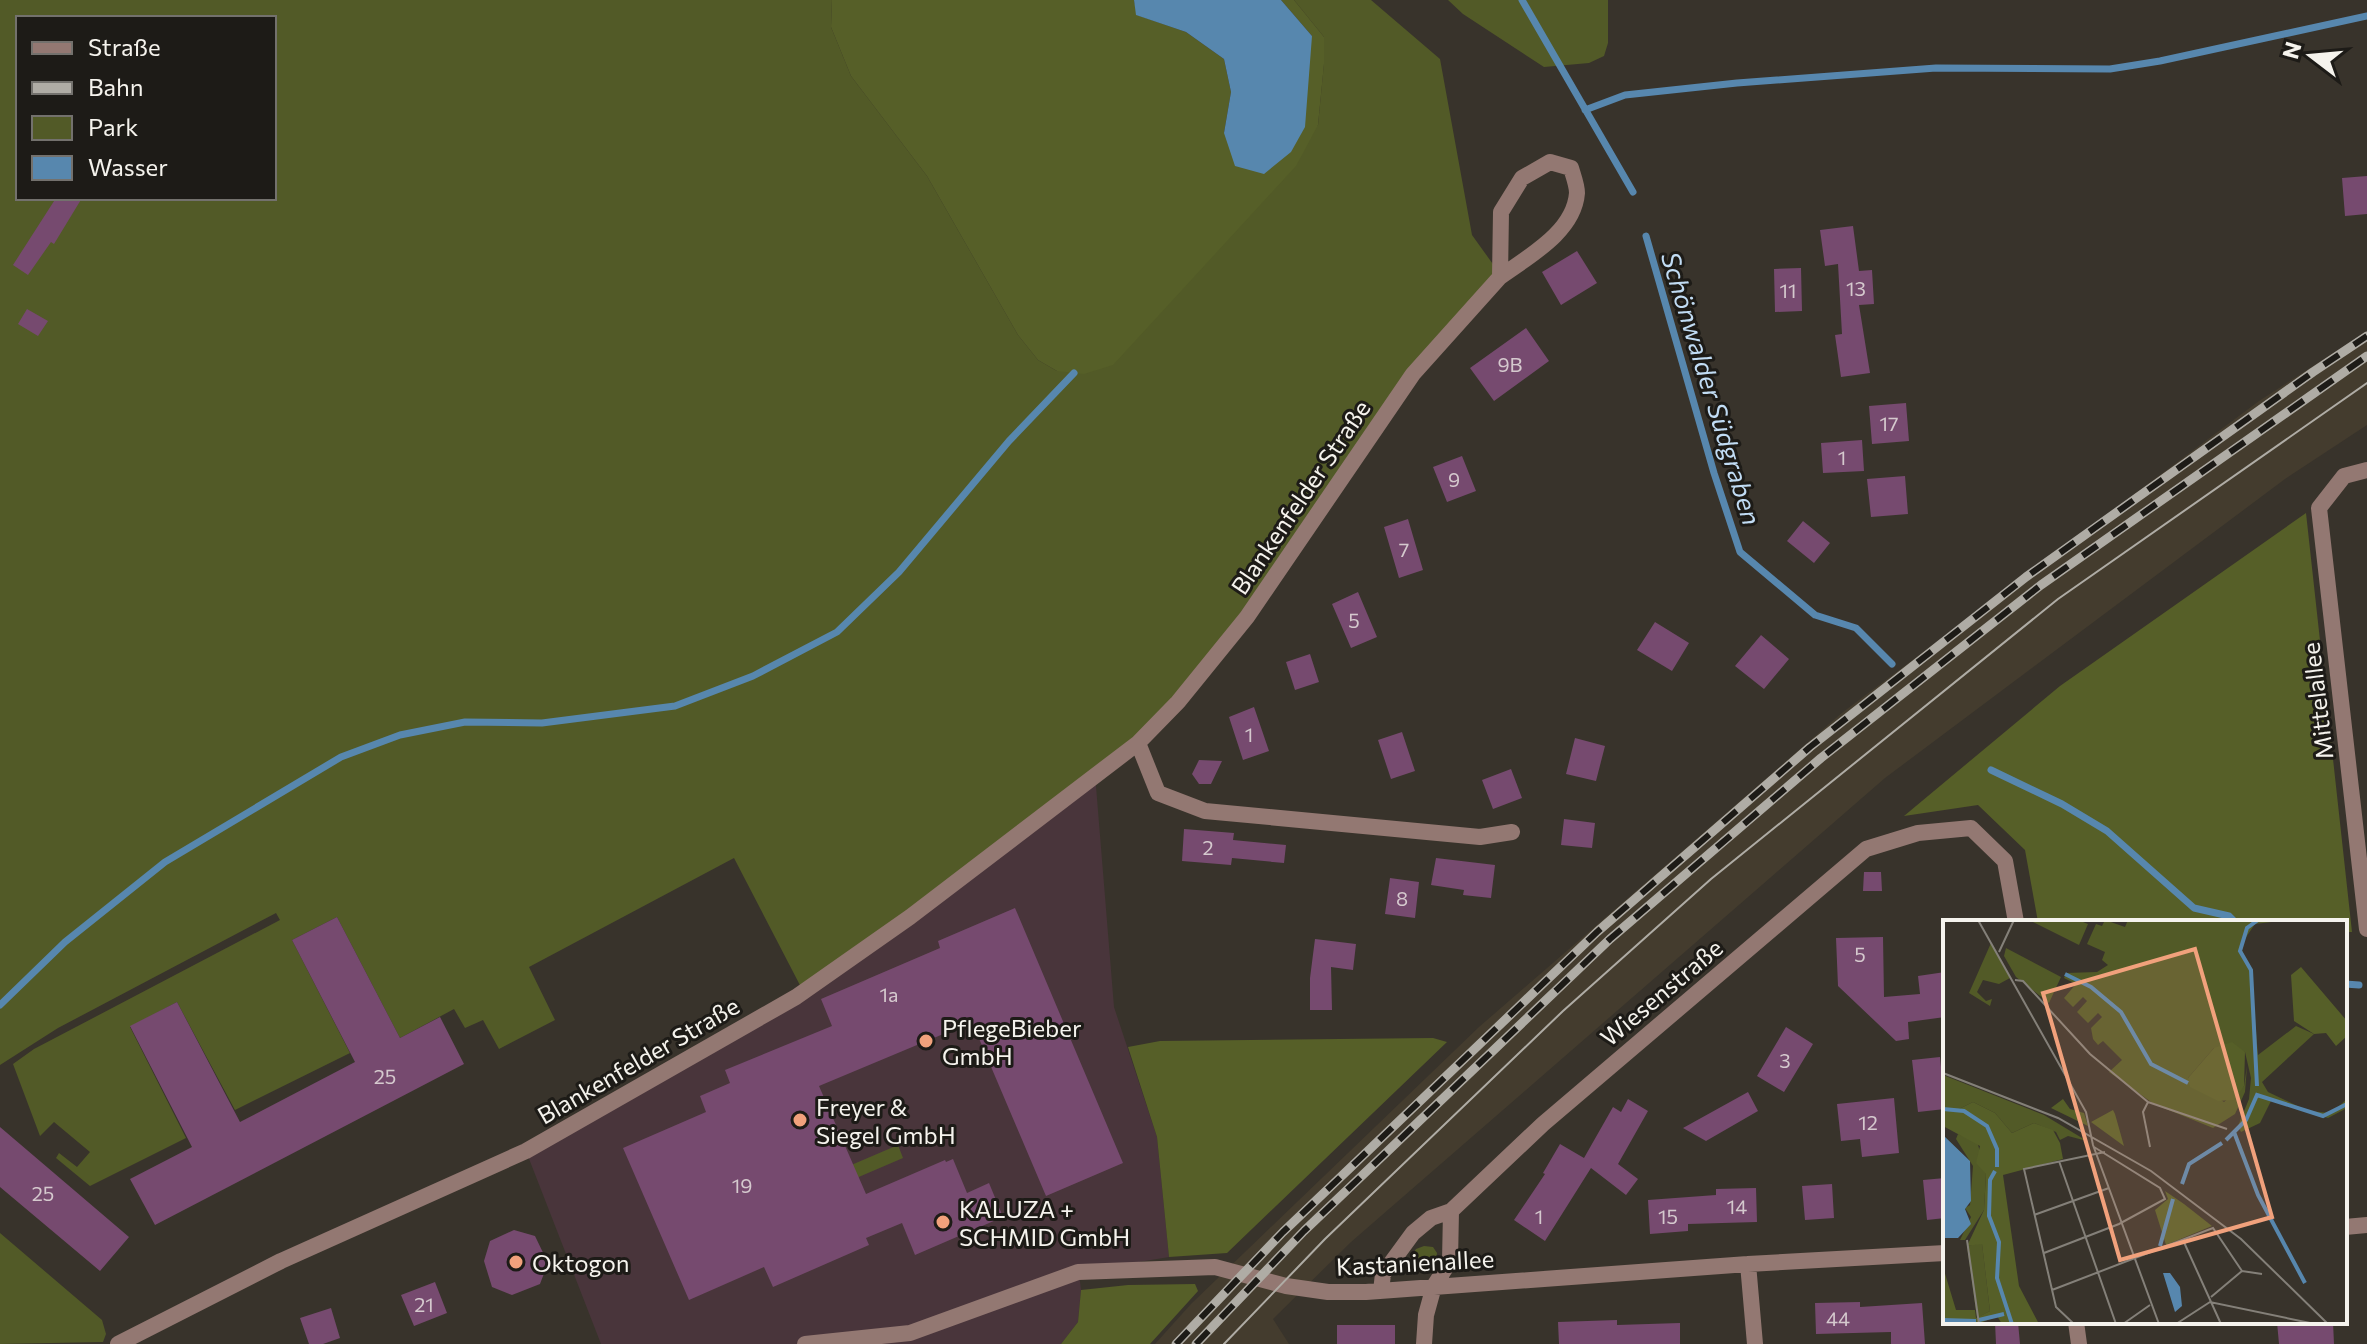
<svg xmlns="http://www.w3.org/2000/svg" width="2367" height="1344" font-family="Commissioner,sans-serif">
	<rect width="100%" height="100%" fill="#38332b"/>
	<path fill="#49353b" d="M1095,774l19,233 43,130 12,120 -90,15 2,18 -3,32 -17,22h-460l-75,-193 270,-154z"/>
	<path fill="#443c2e" d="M2367,331v94l-82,54 -400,299 -534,464 -78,77 16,25h-134l36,-40 288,-277 364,-315 416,-311z"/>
	<path fill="#525a27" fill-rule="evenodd" d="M0,0h832l-1,27 20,49 76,100 91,159 20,25 19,11 261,-246 6,-62v-26l-30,-37h77l69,59 32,176 28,39 -88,95 -168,247 -70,84 -44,43 -327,248 -69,-133 -205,109 26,53 -56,29 -16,-29 -18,8 -11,-19 -54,29 -63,-121 -45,23 58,113 -115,57 -58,-108 -47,25 56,111 -96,48 -34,-28 3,-5 18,14 13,-15 -36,-30 -14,14 -27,-72 21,-15 246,-129 -4,-7 -218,115 -58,37zM18,18h256v180h-256z
		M1448,0h160v43l-4,13 -15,7 -45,4 -81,-53z
		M898,1145l5,13 -49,21 -5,-13z
		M0,1233l102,87 4,14 -3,8 -103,2z
		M1424,1246l9,1 4,6 -2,15 -27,4 -5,-3 13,-20z"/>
	<path fill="#565f28" d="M832,0h302l3,15 49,17 38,27 7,33 -7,41 88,-97 -31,-36h13l30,37v27l-6,61 -22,41 -183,199 -29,9 -27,-3 -19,-11 -20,-25 -91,-159 -76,-100 -20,-49z
		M2306,513l46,419h-7v-10h-307l-13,-72 -47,-45 -74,11 156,-130z
		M1433,1038l14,4 -220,211 -58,4 -12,-120 -29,-90 32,-6z
		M1195,1284l3,7 -48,53h-89l17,-22 3,-32 47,-5z"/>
	<path fill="#5787ae" d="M1134,0h147l31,36 -7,91 -14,25 -27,22 -29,-8 -11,-33 7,-41 -7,-33 -38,-27 -50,-17z"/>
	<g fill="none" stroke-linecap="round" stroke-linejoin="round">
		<path stroke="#5787ae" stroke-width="7" d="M1522,0l111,192
			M1585,110l40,-15 112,-12 199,-15 174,1 50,-8 207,-45
			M1646,236l68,237 26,79 75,63 41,13 36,36
			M1991,770l71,34 45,27 87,77 35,8 6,6
			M2345,984l14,1
			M0,1005l65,-63 100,-80 176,-105 59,-22 65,-13 77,1 133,-17 78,-30 84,-44 62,-60 110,-131 65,-68"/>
	</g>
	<path fill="#764a6f" d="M2367,176v38l-22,2 -3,-38z
		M56,198h26l-28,46 -3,-2 -23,33 -15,-10z
		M1853,226l6,45 13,-1 2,34 -15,1 11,68 -29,4 -6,-42 7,-1 -4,-70 -13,2 -5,-36z
		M1577,251l20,32 -36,22 -19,-33z
		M1801,268l1,43 -27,1 -1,-43z
		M27,309l21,12 -10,15 -20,-12z
		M1526,328l23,33 -55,40 -24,-33z
		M1906,403l3,38 -37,3 -3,-38z
		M1862,440l2,31 -41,2 -2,-30z
		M1462,456l14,35 -29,11 -14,-35z
		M1905,476l3,38 -37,3 -4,-38z
		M1408,519l15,51 -24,8 -15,-51z
		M1803,521l27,22 -16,20 -27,-22z
		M1358,592l19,45 -26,11 -19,-44z
		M1655,622l34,21 -17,28 -35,-21z
		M1761,635l28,24 -25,30 -29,-23z
		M1310,654l9,28 -24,8 -9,-28z
		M1254,707l15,44 -26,9 -14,-43z
		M1402,732l13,39 -24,8 -13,-39z
		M1575,738l30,8 -9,35 -30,-7z
		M1199,760l23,1 -11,23h-12l-7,-10z
		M1511,769l11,29 -29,11 -11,-29z
		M1564,819l31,4 -3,25 -31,-3z
		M1184,829l50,4 -1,7 53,5 -2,18 -52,-5 -1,7 -49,-4z
		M1436,858l59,7 -4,33 -28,-3 1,-5 -33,-5z
		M1864,872h17l1,19h-19z
		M1390,878l29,4 -4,36 -30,-4z
		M1015,908l108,255 -77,33 -74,-174 -153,64 47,108 79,-34 1,2 7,-3 14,34 22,-10 14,34 -88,38 -13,-32 -36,15 3,7 -96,42 -9,-20 -75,33 -66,-152 83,-36 -6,-16 30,-13 -5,-13 107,-44 -11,-27 119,-51 -2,-7z
		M337,917l63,121 40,-21 24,47 -309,161 -25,-46 62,-32 -62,-121 47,-24 63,120 115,-60 -63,-122z
		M1883,937l1,60 36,-3 -2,-18 27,-4v45l-37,5 1,17 -13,2 -58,-55 -2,-48z
		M1315,939l41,5 -3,26 -22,-3 1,43h-22v-32z
		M1786,1027l27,17 -29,48 -27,-16z
		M1940,1057l3,30h2v22l-27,3 -6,-52z
		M1748,1092l10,19 -52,30 -23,-13z
		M1894,1098l5,55 -37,4 -2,-18 -19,2 -4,-37z
		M1628,1099l20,12 -30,53 20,15 -12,16 -35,-27 -46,73 -31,-21 31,-46 -2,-1 17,-29 24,14 29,-51 8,5z
		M0,1127l129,110 -29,34 -100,-84z
		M1945,1178v40l-18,2 -4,-40z
		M1832,1184l2,34 -29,2 -3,-34z
		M1756,1188l1,34 -69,2v7l-38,3 -2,-34 68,-5v-6z
		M514,1230l21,6 13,27 -8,21 -28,11 -20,-8 -8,-26 6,-20z
		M435,1282l12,31 -33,13 -13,-31z
		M1860,1302v5l62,-4 3,41h-34v-12l-75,2 -1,-31z
		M331,1308l9,30 -17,6h-14l-9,-26z
		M1617,1320v5l63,-2v21h-121l-1,-22z
		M1995,1322h23l2,22h-24z
		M2277,1322h56l1,22h-55z
		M1337,1325h58v19h-58z"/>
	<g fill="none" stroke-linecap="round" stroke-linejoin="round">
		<path stroke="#937872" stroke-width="16" d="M1500,277c29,-21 74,-45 77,-84 0,-8 -4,-18 -6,-25l-21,-6 -28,16 -21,34 -1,65 -87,97 -166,243 -69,85 -40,41 20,50 47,18 275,26 32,-5
			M2367,470l-23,6 -25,32 48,421
			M2345,1227l22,-2
			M1748,1264l7,80
			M1381,1291l2,-17 30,-41 18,-15 20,-7 92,-87 323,-275 52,-16 53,-5 34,33 11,61
			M2076,1322l3,22
			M118,1344l163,-83 245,-110 270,-154 114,-80 228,-174
			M805,1344l105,-11 168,-61 137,-5 71,19 42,6h38l382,-28 197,-11
			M1424,1344l2,-29 8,-29 16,-25 1,-50"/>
		<path stroke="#afaca5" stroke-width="2" d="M1224,1344l101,-105 238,-228 148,-132 347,-280 309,-216"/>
		<g stroke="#afaca5" stroke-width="9">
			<path id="rail" d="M1176,1344l107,-112 314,-300 213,-185 216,-170 287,-205 54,-36
				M1196,1344l108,-113 306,-292 211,-181 220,-173 326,-229"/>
		</g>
		<use href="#rail" stroke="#1d1b17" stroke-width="6" stroke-dasharray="18" stroke-linecap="butt"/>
	</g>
	<g fill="#f1a17c" stroke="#1d1b17" stroke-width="3">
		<circle cx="926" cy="1041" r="8"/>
		<circle cx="800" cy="1120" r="8"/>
		<circle cx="943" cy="1222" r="8"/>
		<circle cx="516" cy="1262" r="8"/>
	</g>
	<g text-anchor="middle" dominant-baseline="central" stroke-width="6" stroke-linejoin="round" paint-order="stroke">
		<g font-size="20" fill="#d5c9ce">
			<text x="1856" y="288">13</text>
			<text x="1788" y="290">11</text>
			<text x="1510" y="364">9B</text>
			<text x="1889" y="423">17</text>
			<text x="1842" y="457">1</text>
			<text x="1454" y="479">9</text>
			<text x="1404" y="549">7</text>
			<text x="1354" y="620">5</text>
			<text x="1249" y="734">1</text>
			<text x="1208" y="847">2</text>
			<text x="1402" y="898">8</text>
			<text x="1860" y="954">5</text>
			<text x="889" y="994">1a</text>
			<text x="1785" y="1060">3</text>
			<text x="385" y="1076">25</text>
			<text x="1868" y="1122">12</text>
			<text x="742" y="1185">19</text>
			<text x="43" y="1193">25</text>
			<text x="1737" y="1206">14</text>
			<text x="1539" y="1216">1</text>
			<text x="1668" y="1216">15</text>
			<text x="424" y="1304">21</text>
			<text x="1838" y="1318">44</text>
		</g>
		<g font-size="24" fill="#f5f3ed" stroke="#1d1b17">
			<text transform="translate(1300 497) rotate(-56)">Blankenfelder Straße</text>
			<text transform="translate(2317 701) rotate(-97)">Mittelallee</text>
			<text transform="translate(1661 992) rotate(-40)">Wiesenstraße</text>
			<text transform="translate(638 1060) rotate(-30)">Blankenfelder Straße</text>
			<text transform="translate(1415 1262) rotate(-3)">Kastanienallee</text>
		</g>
		<g font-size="24" fill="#f5f3ed" stroke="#1d1b17" text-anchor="start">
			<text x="942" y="1027">PflegeBieber<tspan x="942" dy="28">GmbH</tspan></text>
			<text x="816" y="1106">Freyer &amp;<tspan x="816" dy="28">Siegel GmbH</tspan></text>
			<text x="959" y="1208">KALUZA +<tspan x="959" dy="28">SCHMID GmbH</tspan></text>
			<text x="532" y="1262">Oktogon</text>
		</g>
		<g font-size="26" font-style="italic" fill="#c1dcf4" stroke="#1d1b17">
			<text transform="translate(1712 388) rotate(73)">Schönwalder Südgraben</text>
		</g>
	</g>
	<g transform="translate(1943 920)">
		<rect width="404" height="404" fill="#38332b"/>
		<path d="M86,0h49l10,4 -9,21zM162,0l20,7 3,-7h160l-33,4 -15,22 11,24 7,85 38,-29 18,8 -52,48 6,10 40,19 23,2 16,-14v9l-19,10 -57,-17 -11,22 -19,9 -3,-6 11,-27 2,-21 -6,-26 -31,-4 -26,30 36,24 20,-16 3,-20 -2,26 -10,22 -22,14 -59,-24 -45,-32 13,-12 -19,-19 -5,4 -5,-6 -2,-11 11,-11 -4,-4 -10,10 -11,-11 10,-11 -4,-4 -10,10 -9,-9 12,-14 -12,-6 2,-5 31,-1 11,-7 -6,-5 3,-8 -18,-8 9,-20 6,2zM48,23l19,35 -11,6 -16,-4 -6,12 9,9 6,-2 -2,7 -21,-13zM63,28l55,29 -12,26 -33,-26 -12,-21zM0,155l101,40 43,26 -19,-5 -8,4 -4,-8 -22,-9 -22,10 -17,-20 -22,-11 -16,8 -14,-1zM15,214l19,7 9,33 -2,36 -19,30h-5l11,-23 -6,-9 5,-3 3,-39 -17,-27zM39,323l8,68 -13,7 -10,-72z" fill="#525a27"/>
		<path d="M358,47l46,54v15l-11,10 -10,-13 -12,1 -20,-13 -3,-46zM289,122l13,10 -1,34 -10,14 -16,1 -28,-14 -2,-9 26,-30zM120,179l7,10 14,4 4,13 -37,-18zM30,182l22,11 17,20 22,-10 19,7 7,13 3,16 -60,16 16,111 20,38h-37l-5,-8 -19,8h-35v-57l13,43h19l1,8 14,-7 -8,-67 -15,2 17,-36 2,-36 -10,-11 4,-17 -37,-20v-17l14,1zM170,190l2,4 9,32 -33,-24zM222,271l19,13 28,22 -46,19 -11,-35 13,-11z" fill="#565f28"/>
		<path d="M0,215l27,26 1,40 -6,8 6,15 -13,14h-15zM220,353h7l10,14 2,19 -7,6z" fill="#5787ae"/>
		<path fill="none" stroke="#5787ae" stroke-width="4" d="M122,54l26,13 30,25 30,52 37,19M314,166l-6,-116 -11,-19 7,-23 11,-8M0,189l21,2 23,15 10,23v18M291,212l24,63 47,88M283,220l20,-20 11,-25 66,21 24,-12M52,251l-5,9 -1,36 10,26 -2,36 15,46M239,264l7,-20 33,-21M217,326l13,-47M0,400l33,1M36,400l25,-6"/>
		<path fill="none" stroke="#848079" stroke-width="2" d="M35,0l108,192 7,33 66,179M56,32l15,-32M72,60l8,1 67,73 58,48M0,153l115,45 93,53 90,68 87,85M207,227l-7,-35 5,-10 79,27M116,241l57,163M91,295l75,-27M24,320l12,84M240,320l38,84M101,333l75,-29 46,-25 -5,-11 -66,-41M109,370l161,-62 29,43M268,377l31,-26 20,3M131,404l-18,-17 -32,-138 81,-17M180,404l27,-19M233,404l34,-22 105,22"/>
		<path fill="#f1a17c" fill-opacity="0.15" stroke="#f1a17c" stroke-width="4" d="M252,29l77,268 -152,43 -77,-267z"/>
		<rect width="404" height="404" fill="none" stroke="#f5f3ed" stroke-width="4"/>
	</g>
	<rect x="16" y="16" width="260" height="184" fill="#1d1b17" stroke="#73716d" stroke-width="2"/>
	<rect x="32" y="42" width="40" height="12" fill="#937872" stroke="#73716d" stroke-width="2"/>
	<text x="88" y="56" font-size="24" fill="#f5f3ed">Straße</text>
	<rect x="32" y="82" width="40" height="12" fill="#afaca5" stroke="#73716d" stroke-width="2"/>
	<text x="88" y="96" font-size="24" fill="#f5f3ed">Bahn</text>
	<rect x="32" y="116" width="40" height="24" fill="#525a27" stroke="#73716d" stroke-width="2"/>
	<text x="88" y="136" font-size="24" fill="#f5f3ed">Park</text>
	<rect x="32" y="156" width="40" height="24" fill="#5787ae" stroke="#73716d" stroke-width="2"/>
	<text x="88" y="176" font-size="24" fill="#f5f3ed">Wasser</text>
	<g transform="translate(2311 56) rotate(286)" stroke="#1d1b17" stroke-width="6" paint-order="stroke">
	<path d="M0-6L14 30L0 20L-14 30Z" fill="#f5f3ed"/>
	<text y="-12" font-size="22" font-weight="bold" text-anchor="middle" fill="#f5f3ed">N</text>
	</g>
</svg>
